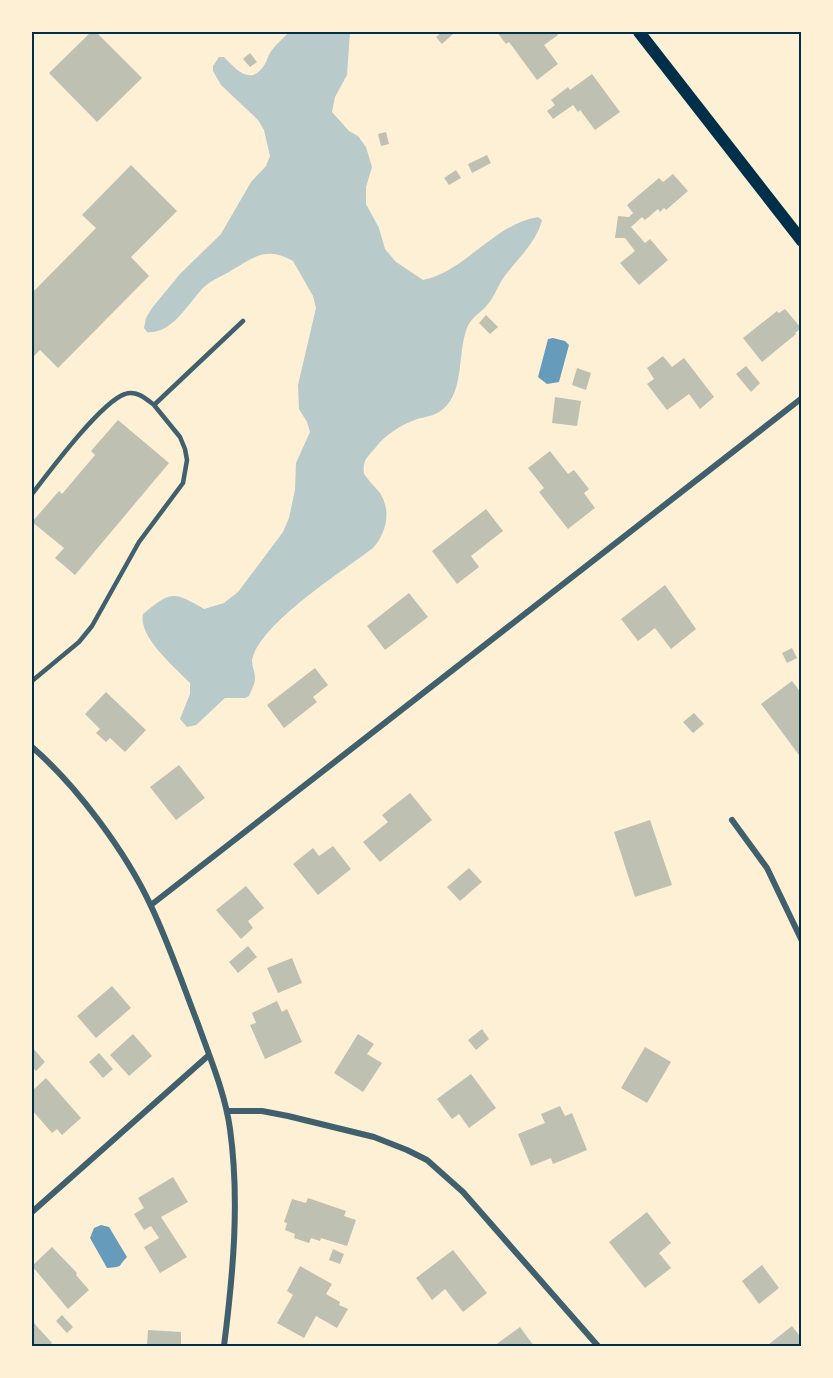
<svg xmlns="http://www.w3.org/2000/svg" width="833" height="1378" font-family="Helvetica,sans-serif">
	<rect width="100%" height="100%" fill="#fdf0d5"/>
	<path fill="#b9caca" d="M289,32h61l-3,43 -12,22 -3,15 17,19 9,5 8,11 6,20 -6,20v17l13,24 6,21 11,13 27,18c43,-9 71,-56 115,-63l4,3c-6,23 -24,38 -38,57 -6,8 -9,19 -16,27 -7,9 -17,13 -21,24 -10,25 -2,69 -28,84 -6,4 -15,5 -22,7 -16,6 -31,15 -41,28 -8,10 -14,12 -12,27 5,7 11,13 16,19 12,19 6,40 -7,55 -33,25 -106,71 -120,108 -3,8 2,14 2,22 0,6 -4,13 -6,18l-4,2h-20l-29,27 -9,2 -7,-8 10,-25v-11c-15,-16 -52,-46 -47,-69 28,-23 30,-23 61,-5l20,-6 14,-11 45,-60 6,-14 6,-28 1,-27 14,-31 -3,-10 -8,-13 -1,-24 18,-77 -3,-12 -20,-35c-26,-15 -39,-4 -61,9 -9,6 -19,9 -28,17 -15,15 -32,48 -57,45l-3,-4 2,-10 6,-10 28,-34 41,-40 30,-52 15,-16 4,-10 -6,-26 -6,-10 -37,-35 -8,-14v-5l6,-9h5c11,11 25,29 39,10 4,-5 5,-12 9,-17 5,-7 12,-12 17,-18z"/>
	<path fill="#669bbc" d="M553,338l12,3 4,4 -10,37 -12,2 -9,-7 10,-38z
		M101,1225l8,2 18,30c-11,11 -2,9 -20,11l-17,-30 4,-10z"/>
	<path fill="#bec0b2" d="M91,32h5l46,46 -45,44 -48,-49z
		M442,32h9l2,2 -11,10 -6,-7z
		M497,32h59l2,3 -14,10 14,19 -21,16 -28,-38 -3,2z
		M250,53l7,9 -7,5 -7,-8z
		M592,74l28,38 -25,18 -15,-20 -2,2 -5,-7 -20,14 -6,-8 8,-6 -4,-5 17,-13 2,3z
		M386,132l3,12 -8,2 -3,-12z
		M487,155l4,8 -19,10 -4,-9z
		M131,165l46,46 -46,46 18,19 -91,92 -18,-18 -8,8v-65l64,-65 -14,-13z
		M456,170l5,8 -12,7 -5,-7z
		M673,174l15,17 -22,19 -2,-2 -4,4 -2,-3 -13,11 -3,-3 -11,10 14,16 5,-4 18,21 -29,25 -19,-22 15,-12 -10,-13h-10l3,-22 11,1 4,-4 -6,-8 32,-27 4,4z
		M785,309l16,19 -6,5 1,1 -34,28 -19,-24 34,-27 2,2z
		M486,315l12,12 -8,7 -11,-11z
		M663,356l9,11 12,-9 30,39 -14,12 -11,-15 -22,16 -20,-26 7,-5 -7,-11z
		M746,366l14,17 -9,9 -15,-18z
		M577,368l14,5 -5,17 -14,-5z
		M555,397l26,4 -4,25 -25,-3z
		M118,420l51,43 -94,112 -20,-17 9,-10 -32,-26 27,-31 3,3 33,-39 -4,-4z
		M550,451l18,23 6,-4 15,19 -5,4 11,15 -27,21 -29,-37 5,-4 -16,-20z
		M486,509l17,22 -32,25 8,11 -22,17 -25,-33z
		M665,585l31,44 -25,20 -16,-21 -17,13 -17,-22z
		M409,593l19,24 -43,33 -18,-24z
		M792,648l5,10 -10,5 -5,-10z
		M315,668l13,17 -15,12 4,5 -33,26 -17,-23z
		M792,681l10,13v65l-41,-55z
		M106,692l40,38 -21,22 -15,-14 -4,4 -10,-9 4,-4 -15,-15z
		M694,713l10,11 -11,9 -10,-11z
		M179,765l26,33 -29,22 -26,-33z
		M410,793l22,27 -52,42 -17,-20 25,-20 -6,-7z
		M650,820l22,65 -37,12 -21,-65z
		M333,846l18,23 -33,26 -25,-31 20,-16 6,8z
		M469,868l13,14 -22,19 -13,-14z
		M246,886l18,22 -16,13 5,7 -12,11 -25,-29z
		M248,946l9,11 -19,16 -9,-11z
		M292,958l10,25 -24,10 -11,-25z
		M112,986l19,22 -35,30 -19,-22z
		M277,1001l5,11 5,-3 15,33 -37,17 -15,-34 6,-2 -4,-10z
		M482,1029l7,10 -13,11 -8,-10z
		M133,1034l19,22 -23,20 -19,-21z
		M358,1034l16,10 -7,10 15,9 -19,29 -29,-19z
		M32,1047l13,15 -9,9 -4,-4z
		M645,1047l26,15 -24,41 -26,-15z
		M99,1053l14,16 -10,9 -14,-16z
		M471,1074l25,34 -27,20 -10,-14 -7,5 -15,-20z
		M46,1078l35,40 -19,17 -5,-6 -5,4 -20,-23v-19z
		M560,1106l5,10 7,-3 15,37 -34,14 -2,-6 -20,8 -13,-32 27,-11 -4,-9z
		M173,1177l15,25 -27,15 26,40 -27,16 -16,-26 15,-9 -8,-12 -7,4 -10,-16 10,-6 -6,-10z
		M308,1198l38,13 -2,5 12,4 -9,26 -26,-8 -1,3 -9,-3 -2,5 -15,-5 1,-4 -10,-4 2,-7 -3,-1 8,-23 14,4z
		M647,1212l24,31 -12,10 12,15 -26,20 -36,-46z
		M52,1247l25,26 -1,2 13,15 -21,19 -36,-43z
		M333,1249l11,5 -4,10 -11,-4z
		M453,1250l34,43 -24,19 -18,-23 -13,11 -16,-22z
		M762,1265l17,23 -20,16 -17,-23z
		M300,1266l32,18 -6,10 14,8 -1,3 9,4 -11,19 -21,-12 -12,22 -27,-15 16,-28 -6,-4z
		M62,1315l11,12 -6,6 -11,-12z
		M32,1321l20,22 -4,3h-16z
		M792,1326l10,13v7h-33l-1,-1z
		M520,1327l14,19h-40z
		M148,1330l33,2v14h-34z"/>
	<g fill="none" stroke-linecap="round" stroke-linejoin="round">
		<path stroke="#3f606c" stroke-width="4.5" d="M32,494c17,-22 69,-92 93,-100 11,-4 20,4 29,11
			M32,681l47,-39 13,-16 47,-84 44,-59 4,-23 -2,-11 -5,-12 -26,-32 89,-84"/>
		<path stroke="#3f606c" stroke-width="6" d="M32,747c44,38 94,105 119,159 18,38 32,79 47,118 12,34 27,69 32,105 10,72 3,146 -6,217
			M732,820l35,48 35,73
			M151,905l651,-507
			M227,1111h35l26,5 86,21 33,13 20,10 36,32 135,154
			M32,1212l177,-157"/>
		<path stroke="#003049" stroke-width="12" d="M639,32l163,209"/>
	</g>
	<rect width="833" height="1378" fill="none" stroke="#fdf0d5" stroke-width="66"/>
	<rect x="33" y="33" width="767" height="1312" fill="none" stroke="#003049" stroke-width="2"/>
</svg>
